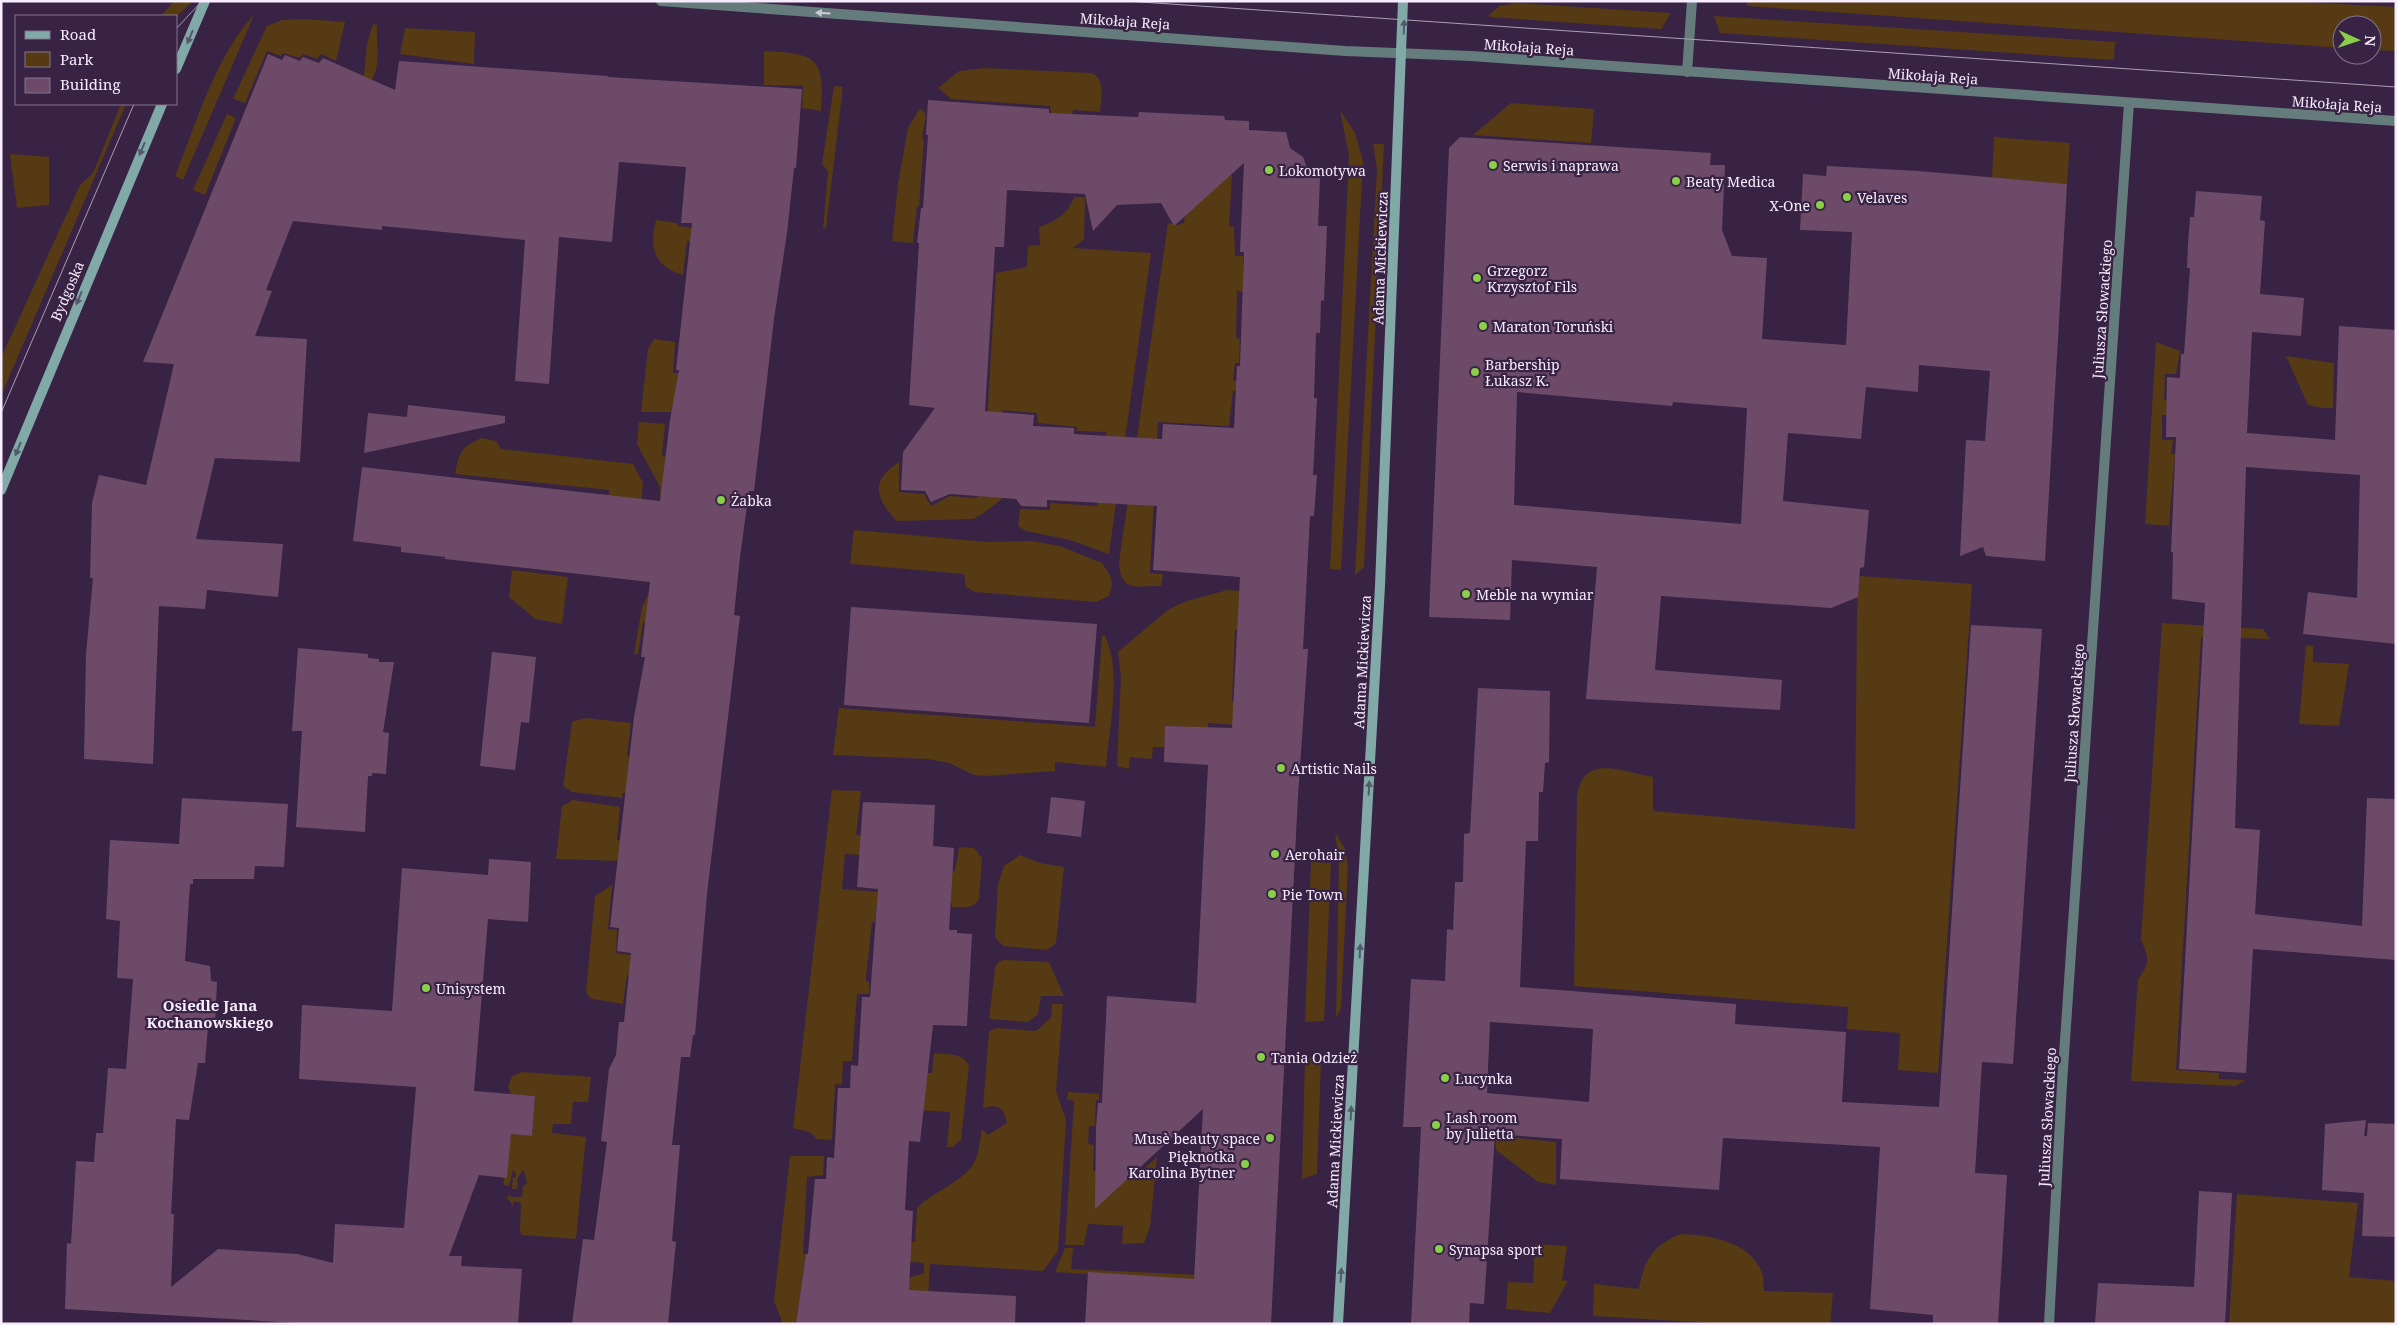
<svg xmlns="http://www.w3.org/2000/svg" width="2397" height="1325" font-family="'Noto Serif',serif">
	<rect width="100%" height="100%" fill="#382344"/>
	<path fill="#553a14" d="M174,1h19l-17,16 -15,-1z
		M1747,1h534l115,6v44l-24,-1v-25h-30v23l-595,-42z
		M1516,3l155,10 -10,16 -172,-12v-2l10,-9z
		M254,15l-71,165 -8,-4c20,-50 42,-123 79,-161z
		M1714,16l401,26 -1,18 -394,-27z
		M305,19l40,3 -9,39 -15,-7 -4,5 -14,-5 -3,4 -17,-5 -2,3 -14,-5 -22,52 -12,-4 34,-73 15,-6z
		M373,24l4,1c-1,31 7,43 -15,69l5,-50z
		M405,28l70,4 -1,32 -74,-10z
		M764,51c52,3 61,5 57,60l-19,-3 1,-22 -39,-1z
		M984,68l108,5c14,7 9,26 8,39l-27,-2 -1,6 -21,-2 -1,-8 -99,-7 -13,-11 21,-17z
		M834,86l9,1 -17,141 -3,1 5,-58 -6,-7z
		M1511,103l83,6 -3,34 -118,-8z
		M121,104h5l-125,292v-38l79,-173 13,-12z
		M920,108l6,6 -4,24 2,1 -5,67h-2l-4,37 -21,-2 6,-57 10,-56z
		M1340,110l15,23 8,28 -22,409 -11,-1 19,-413z
		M227,114l9,4 -31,77 -12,-5z
		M1994,137l76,6 -3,41 -75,-6z
		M1373,144h11l-20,423 -9,8 22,-406z
		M10,154l39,3v48l-32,3z
		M1217,174l15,1 -3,51 5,1 1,29h8v36l-6,-1 -1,47 4,1 -1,24h-4l-2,17 4,1v10h-4l-4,35 -71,-4 -8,151 13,1 -2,12c-24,-1 -40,8 -42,-24l49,-339 9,2 7,-2 3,-26z
		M1074,197h11l-1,42 -11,9 78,5 -42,301 -39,-14 -44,-9 -8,-5 2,-17 30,1v-7l47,3 2,-39h6l1,-35 -29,-1v-4l-39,-4 -1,-10 -34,-3 -1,12 -15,-1 9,-148 31,-6 1,-21 12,-1 -1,-18c17,-6 29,-13 35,-30z
		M656,220l21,3 1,3 15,2 5,14 -11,-1 -4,34c-29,-8 -34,-27 -27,-55z
		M654,339l21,3 -2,31h9l-6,39h-35l7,-63z
		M2156,342l24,9 -4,23h-11l-1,26 15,1 -1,14h-16v25h11l-2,14h4l-6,72 -24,-2z
		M2286,356l48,7 -1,45h-10l-15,-3z
		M639,422l26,2 -3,32 8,2 -9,51 -1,-22 -23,-43z
		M482,438l14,3 5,8 132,15 10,19 -2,23 -33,-2 1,-14 -154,-16c4,-21 6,-28 27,-36z
		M899,462v30l25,2 7,12 19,-10 27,2v-12l35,5 -28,22 -11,6 -76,2c-21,-22 -28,-40 2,-59z
		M854,530l134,12 43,-1 29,5 42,17 9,14 1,8 -3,11 -13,6 -121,-10 -9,-5 -2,-13 -114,-10z
		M512,570l56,7 -6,47 -27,-5 -26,-22z
		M660,571l-10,51 -7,1 -5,31h-4l8,-47z
		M1859,576l113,8 -34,489 -40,-3 2,-37 -53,-4 1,-22 -274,-21 3,-188c5,-46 44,-26 76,-21v34l202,18 2,-219z
		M1227,590l77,6 -63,34h-6l-3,71h7l-1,24 -30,-2v5l-42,-2 -2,21h-11l-1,12 -22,-2 -1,12 -12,-3 4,-88 -3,-26 51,-43 18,-8z
		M2162,623l101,6 7,10 -69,-2 -25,433 43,3v6l27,1 -11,6 -104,-5 7,-102c12,-15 11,-22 3,-39z
		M1102,636h3c17,34 4,93 1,131l-51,-5v9l-69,5 -12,-1 -25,-12 -22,-4 -94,-4 6,-47 256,19z
		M2306,645l7,1v16l36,2 -10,62 -40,-2z
		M585,718l46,5 -4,33 8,2 -4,36 -9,-1v5l-50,-6 -9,-6 9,-64z
		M832,790l29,1 -5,44 7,1 -2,19 -16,-1 -3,35 36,3 -3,30h-3l-6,55v4h3v13h-12l-5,67h-9l-1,24 -7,-1 -3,56 -15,-1 -7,-7 -17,-4z
		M573,800l47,7 -3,33 9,2 -3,19 -67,-2 6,-53z
		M1335,832l10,17 3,17 -7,142 -5,10 3,-157z
		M959,847l15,1 8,10 -3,41c-6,11 -16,8 -27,8v-4h-22l3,-33 22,1z
		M1020,855l20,8 24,4 -8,76 -9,7 -44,-4 -8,-9 3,-53 6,-18z
		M1311,862l20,1 -7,158 -19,1z
		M612,885l-4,44 9,1 -1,23 23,3 -1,20 -11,-1 -4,29 -30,-5 -4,-2 -3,-6 9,-95z
		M1004,960l45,2 15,34h-23l-3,18 -10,8 -39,-3 6,-51 3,-6z
		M1052,1004h11l-7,87 10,29 -8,131 -15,20 -113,-7 -2,33 -42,-12 38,-12v-10l-46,-4 2,-18 35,1 2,-34c17,-18 53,-28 60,-52 3,-9 3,-19 5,-27l6,6 19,-12c-3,-15 -9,-20 -24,-15l6,-77 8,-3 39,3 15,-13z
		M934,1053c14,2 28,-1 35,13l-8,74 -8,7h-6l3,-35 -33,-2v-37h15z
		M1305,1057l16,2 -4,115 -15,5z
		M522,1072l69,5 -3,25h-15l-2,22h-18l-1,9 34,4 -10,102 -54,-4 -2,-3 1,-29 -7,-2 -2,6 -1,-5 -5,-4 4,-3 1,2h11l1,-11 4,-3 -3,-12h-2l-5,9 1,5 -2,4h-4l1,-12h3v-3l-3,-4 -4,16 -6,-1 8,-51 21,2 3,-40 -24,-2 -3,-7 4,-11z
		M1068,1092l31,2v6h-3l-1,26h-6l-1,18 6,1 -1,26 45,3 19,-17 -7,70 -6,16 -22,1 1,-18 -35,-2 -4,21h-19l9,-144 -7,-1z
		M1496,1136l60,6v43l-18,-3 -42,-32z
		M790,1156h34l-1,19 -16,2 -4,77h3l-10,70h-13l-9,-23z
		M2237,1194l121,9 -9,74 47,4v43h-167z
		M1681,1234c29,1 73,8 82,42 1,4 0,10 1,15l69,2 -3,31h-99l-138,-8 1,-32 45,5c5,-29 14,-44 42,-55z
		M1535,1244l32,2 -5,34 6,1 -18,32 -44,-4 2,-27 25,1z
		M1065,1248h8l-2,21 129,6 14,7 -159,-10z"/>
	<path fill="#6d4b68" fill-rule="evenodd" d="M268,54l14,6 3,-5 15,6 3,-4 16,6 4,-5 72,32 4,-29 209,15v1l194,12 -6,79h-2l-7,65 -13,86 -20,172h-5l-9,66 -6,58 6,1 -33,278 -12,141h-2l-3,22h-9l-9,88h8l-8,96 4,1 -8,82h-96l11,-85 11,1 13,-98 -6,-1 8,-72 7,-14 3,-33h5l7,-69 -14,-2 2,-23 -9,-1 24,-210 11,-60h-4l9,-75 -205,-23v-2l-44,-5v-5l-48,-6 9,-74 298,34 10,-81 9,-50h-3l16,-147h-11l5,-56 -67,-5 -7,80 -53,-5 -10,147 -34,-3 10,-141 -143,-14v4l-89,-9 -27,69 6,1 -17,45 52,3 -7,123 -85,-4 -19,81 87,5 -5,53 -71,-7 -2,19 -46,-3 -6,158 -69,-5 2,-105 7,-76h-3l2,-75 7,-28 47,10 28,-121 -31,-2z
		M928,100l121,9v4l89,4 1,-5 85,4 1,4 24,1v9l37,2 4,16 13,9 8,21h9l-2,48h9l-3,75 -3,-1 -1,33h-4l-2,65h3l-4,77h4l-3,41h-4l-7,133h5l-10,147 -27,528h-186l3,-52 106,7 9,-170 -108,100 1,-82 2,-24h4l5,-107 89,7 12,-238 -44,-3 1,-36 67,2 8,-151 -87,-7 4,-64 -110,-6v7l-26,-1 -5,-7 -66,-5 -19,8 -6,-11 -24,-1 2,-38 32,-44 -26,-3 10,-162h-2l4,-35h2l5,-73h-2zM1244,163l-4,89h4l-4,114h-3l-3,62 -71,-4 -1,15 -88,-5v-6l-41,-2 1,-11 -49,-4 10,-164h9l3,-57 78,4 8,37 24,-26 44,-2 13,23z
		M1460,137l251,16 -1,12h15l-3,65 10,26 35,2 -5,81 84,6 6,-113 -52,-2 3,-56 23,2 1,-10 91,5 149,13 -22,377 -59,-5 -3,-9 -23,9 6,-116 19,1 5,-70 -71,-6 -1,27 -52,-5 -5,52 -73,-6 -5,68 86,9 -5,57 -4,1 -2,29 -27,11 -170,-12 -6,74 127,10 -2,30 -194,-11 11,-132 -85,-7 -2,60 -81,-3 20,-469zM1517,392l155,14 1,-4 74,6 -6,116 -227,-19z
		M2196,191l66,5 -2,24 5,1 -5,73 44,4 -3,38 -49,-4 -5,101 88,7 4,-114 57,4v314l-93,-10 5,-42 49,6 3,-123 -114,-8 -11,361 25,2 -5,84 107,12 5,-128 29,1v161l-143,-11 -7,124 -67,-4 26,-466 -33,-4 1,-47h-2l5,-115h-10l1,-60 13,1 1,-24h3l6,-86h-3l1,-25 2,-26h4z
		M408,405l97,11v7l-141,30 4,-40 39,4z
		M851,607l246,17 -8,99 -245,-18z
		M1971,625l71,4 -29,435 -31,-2 -7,111 32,2 -9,149h-65v-9l-63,-6 10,-162 -157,-9 -4,52 -159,-11 2,-40 -67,-5 -11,170 -14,-1 -1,21h-58l10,-197h-18l8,-148 34,2 2,-52 6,1 2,-48h8l1,-48 6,-1 8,-145 72,3 -1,71 -4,1 -2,29h-4l-1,49h-12l-6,146 216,17 -1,20 111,8 -4,70 97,5zM1490,1022l103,7 -4,73 -102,-9z
		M298,648l70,6v4l11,1v3h15l-11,70 6,1 -3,41 -14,-1v3h-4l-3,56 -69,-5 6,-96h-10z
		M492,652l44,5 -7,66 -8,-1 -6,48 -35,-4z
		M1051,797l34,4 -4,36 -34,-4z
		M182,798l106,6 -4,63 -29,-1 -1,13h-61v5h-3l-5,77 25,5 1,15 6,1 -2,44h-7l-3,37h-7l-9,57 -13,-1 -5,95h3l-3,73 47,-38 79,5 36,9 2,-39 69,4 12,-141 -117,-8 3,-74 90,6 10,-143 86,7 1,-16 42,3 -3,60 -40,-3 -14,172 61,5 -3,40 -21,-2 -4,44 -28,-3 -30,81h13l-1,10 61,3 -4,55h-206l-247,-15 2,-66 4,1 5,-83 18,1 2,-29h7l5,-65 18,1 7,-90 -16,-1 3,-57 -14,-2 4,-79 69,4z
		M863,802l72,3 -2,41 21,2 -5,82h8v3l15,1 -5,92 -34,-1 -13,117 -11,-1 -4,69 8,1 -4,79 107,6 -1,28h-219l10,-70h2l7,-75h11l1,-22 7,1 4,-70h12l1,-23 7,1 4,-69h8l8,-108 -21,-2z
		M2366,1120l-2,16h3l1,-13 28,1v113l-34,-1 2,-43 -42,-3 3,-66z
		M2199,1191l33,2 -7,131h-130l3,-41 96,4z"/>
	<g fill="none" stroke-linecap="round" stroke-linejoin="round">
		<path stroke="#647c7b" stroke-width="10" d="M661,1l684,50 126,5 925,65
			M1687,72l5,-71
			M2049,1324l13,-240 67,-981"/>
		<path stroke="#81a9a7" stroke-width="10" d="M176,69l29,-68
			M1,490l161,-386
			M1338,1324l42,-738 23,-585"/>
		<path stroke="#ab9db4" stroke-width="1" d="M1126,1l1270,86
			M176,29l26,-28
			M1,413l133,-309"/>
	</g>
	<defs><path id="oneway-solid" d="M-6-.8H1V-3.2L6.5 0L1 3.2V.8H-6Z" transform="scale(1.25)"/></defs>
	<use fill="#cbcbd7" href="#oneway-solid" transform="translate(823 13) rotate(-176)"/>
	<g fill="#55596c">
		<use href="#oneway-solid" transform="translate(1404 27) rotate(-88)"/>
		<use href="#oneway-solid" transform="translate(190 37) rotate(113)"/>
		<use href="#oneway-solid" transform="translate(142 149) rotate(113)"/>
		<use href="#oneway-solid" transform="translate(79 298) rotate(113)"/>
		<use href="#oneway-solid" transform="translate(18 449) rotate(112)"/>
		<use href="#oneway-solid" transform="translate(1369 788) rotate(-87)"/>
		<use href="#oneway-solid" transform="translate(1360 951) rotate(-87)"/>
		<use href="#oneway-solid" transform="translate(1351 1113) rotate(-87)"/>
		<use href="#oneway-solid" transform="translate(1341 1275) rotate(-87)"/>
	</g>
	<g fill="#89cf49" stroke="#382344" stroke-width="2">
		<circle cx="1493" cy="165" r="5"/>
		<circle cx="1269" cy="170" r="5"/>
		<circle cx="1676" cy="181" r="5"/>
		<circle cx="1847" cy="197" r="5"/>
		<circle cx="1820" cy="205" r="5"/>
		<circle cx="1477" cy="278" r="5"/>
		<circle cx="1483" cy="326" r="5"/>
		<circle cx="1475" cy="372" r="5"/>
		<circle cx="721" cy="500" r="5"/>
		<circle cx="1466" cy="594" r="5"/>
		<circle cx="1281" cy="768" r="5"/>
		<circle cx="1275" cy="854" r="5"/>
		<circle cx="1272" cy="894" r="5"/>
		<circle cx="426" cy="988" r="5"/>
		<circle cx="1261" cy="1057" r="5"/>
		<circle cx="1445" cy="1078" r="5"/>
		<circle cx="1436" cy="1125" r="5"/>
		<circle cx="1270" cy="1138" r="5"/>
		<circle cx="1245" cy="1164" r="5"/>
		<circle cx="1439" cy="1249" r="5"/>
	</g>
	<g text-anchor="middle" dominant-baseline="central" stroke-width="4.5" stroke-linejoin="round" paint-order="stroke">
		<g font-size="14" fill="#f7edfe" stroke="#382344">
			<text transform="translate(1125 21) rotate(4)">Mikołaja Reja</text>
			<text transform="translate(1529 47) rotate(4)">Mikołaja Reja</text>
			<text transform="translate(1933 76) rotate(4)">Mikołaja Reja</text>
			<text transform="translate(2337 104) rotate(4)">Mikołaja Reja</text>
			<text transform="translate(1380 258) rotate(-88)">Adama Mickiewicza</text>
			<text transform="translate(67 291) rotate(-67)">Bydgoska</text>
			<text transform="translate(2102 309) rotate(-86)">Juliusza Słowackiego</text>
			<text transform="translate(1362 662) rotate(-87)">Adama Mickiewicza</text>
			<text transform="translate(2074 713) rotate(-86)">Juliusza Słowackiego</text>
			<text transform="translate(2047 1117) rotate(-87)">Juliusza Słowackiego</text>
			<text transform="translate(1335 1141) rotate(-87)">Adama Mickiewicza</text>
		</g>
		<g font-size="14" fill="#f7edfe" stroke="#382344" text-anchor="start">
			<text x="1503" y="165">Serwis i naprawa</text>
			<text x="1279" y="170">Lokomotywa</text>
			<text x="1686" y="181">Beaty Medica</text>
			<text x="1857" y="197">Velaves</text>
			<text x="1810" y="205" text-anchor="end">X-One</text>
			<text x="1487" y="270">Grzegorz<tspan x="1487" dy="16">Krzysztof Fils</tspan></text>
			<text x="1493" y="326">Maraton Toruński</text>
			<text x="1485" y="364">Barbership<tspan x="1485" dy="16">Łukasz K.</tspan></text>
			<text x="731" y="500">Żabka</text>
			<text x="1476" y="594">Meble na wymiar</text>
			<text x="1291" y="768">Artistic Nails</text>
			<text x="1285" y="854">Aerohair</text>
			<text x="1282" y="894">Pie Town</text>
			<text x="436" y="988">Unisystem</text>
			<text x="1271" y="1057">Tania Odzież</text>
			<text x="1455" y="1078">Lucynka</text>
			<text x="1446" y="1117">Lash room<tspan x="1446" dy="16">by Julietta</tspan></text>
			<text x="1260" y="1138" text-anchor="end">Musè beauty space</text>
			<text x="1235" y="1156" text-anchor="end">Pięknotka<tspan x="1235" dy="16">Karolina Bytner</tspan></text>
			<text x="1449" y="1249">Synapsa sport</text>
		</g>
		<g font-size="15" font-weight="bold" fill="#f7edfe" stroke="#382344">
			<text x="210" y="1005">Osiedle Jana<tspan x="210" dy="17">Kochanowskiego</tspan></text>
		</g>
	</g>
	<rect width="2397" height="1325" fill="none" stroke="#f7edfe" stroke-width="5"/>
	<rect x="15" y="15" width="162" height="90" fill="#382344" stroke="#84748e"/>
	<rect x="25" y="31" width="25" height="8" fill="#81a9a7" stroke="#84748e"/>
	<text x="60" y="40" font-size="15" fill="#f7edfe">Road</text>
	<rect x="25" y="52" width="25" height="15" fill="#553a14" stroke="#84748e"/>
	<text x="60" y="65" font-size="15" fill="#f7edfe">Park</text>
	<rect x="25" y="78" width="25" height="15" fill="#6d4b68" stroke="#84748e"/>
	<text x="60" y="90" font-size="15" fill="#f7edfe">Building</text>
	<g transform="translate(2357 40) rotate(93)"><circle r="24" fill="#382344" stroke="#84748e"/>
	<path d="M0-4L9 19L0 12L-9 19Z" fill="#89cf49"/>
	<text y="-8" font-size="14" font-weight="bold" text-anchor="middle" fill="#f7edfe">N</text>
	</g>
</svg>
